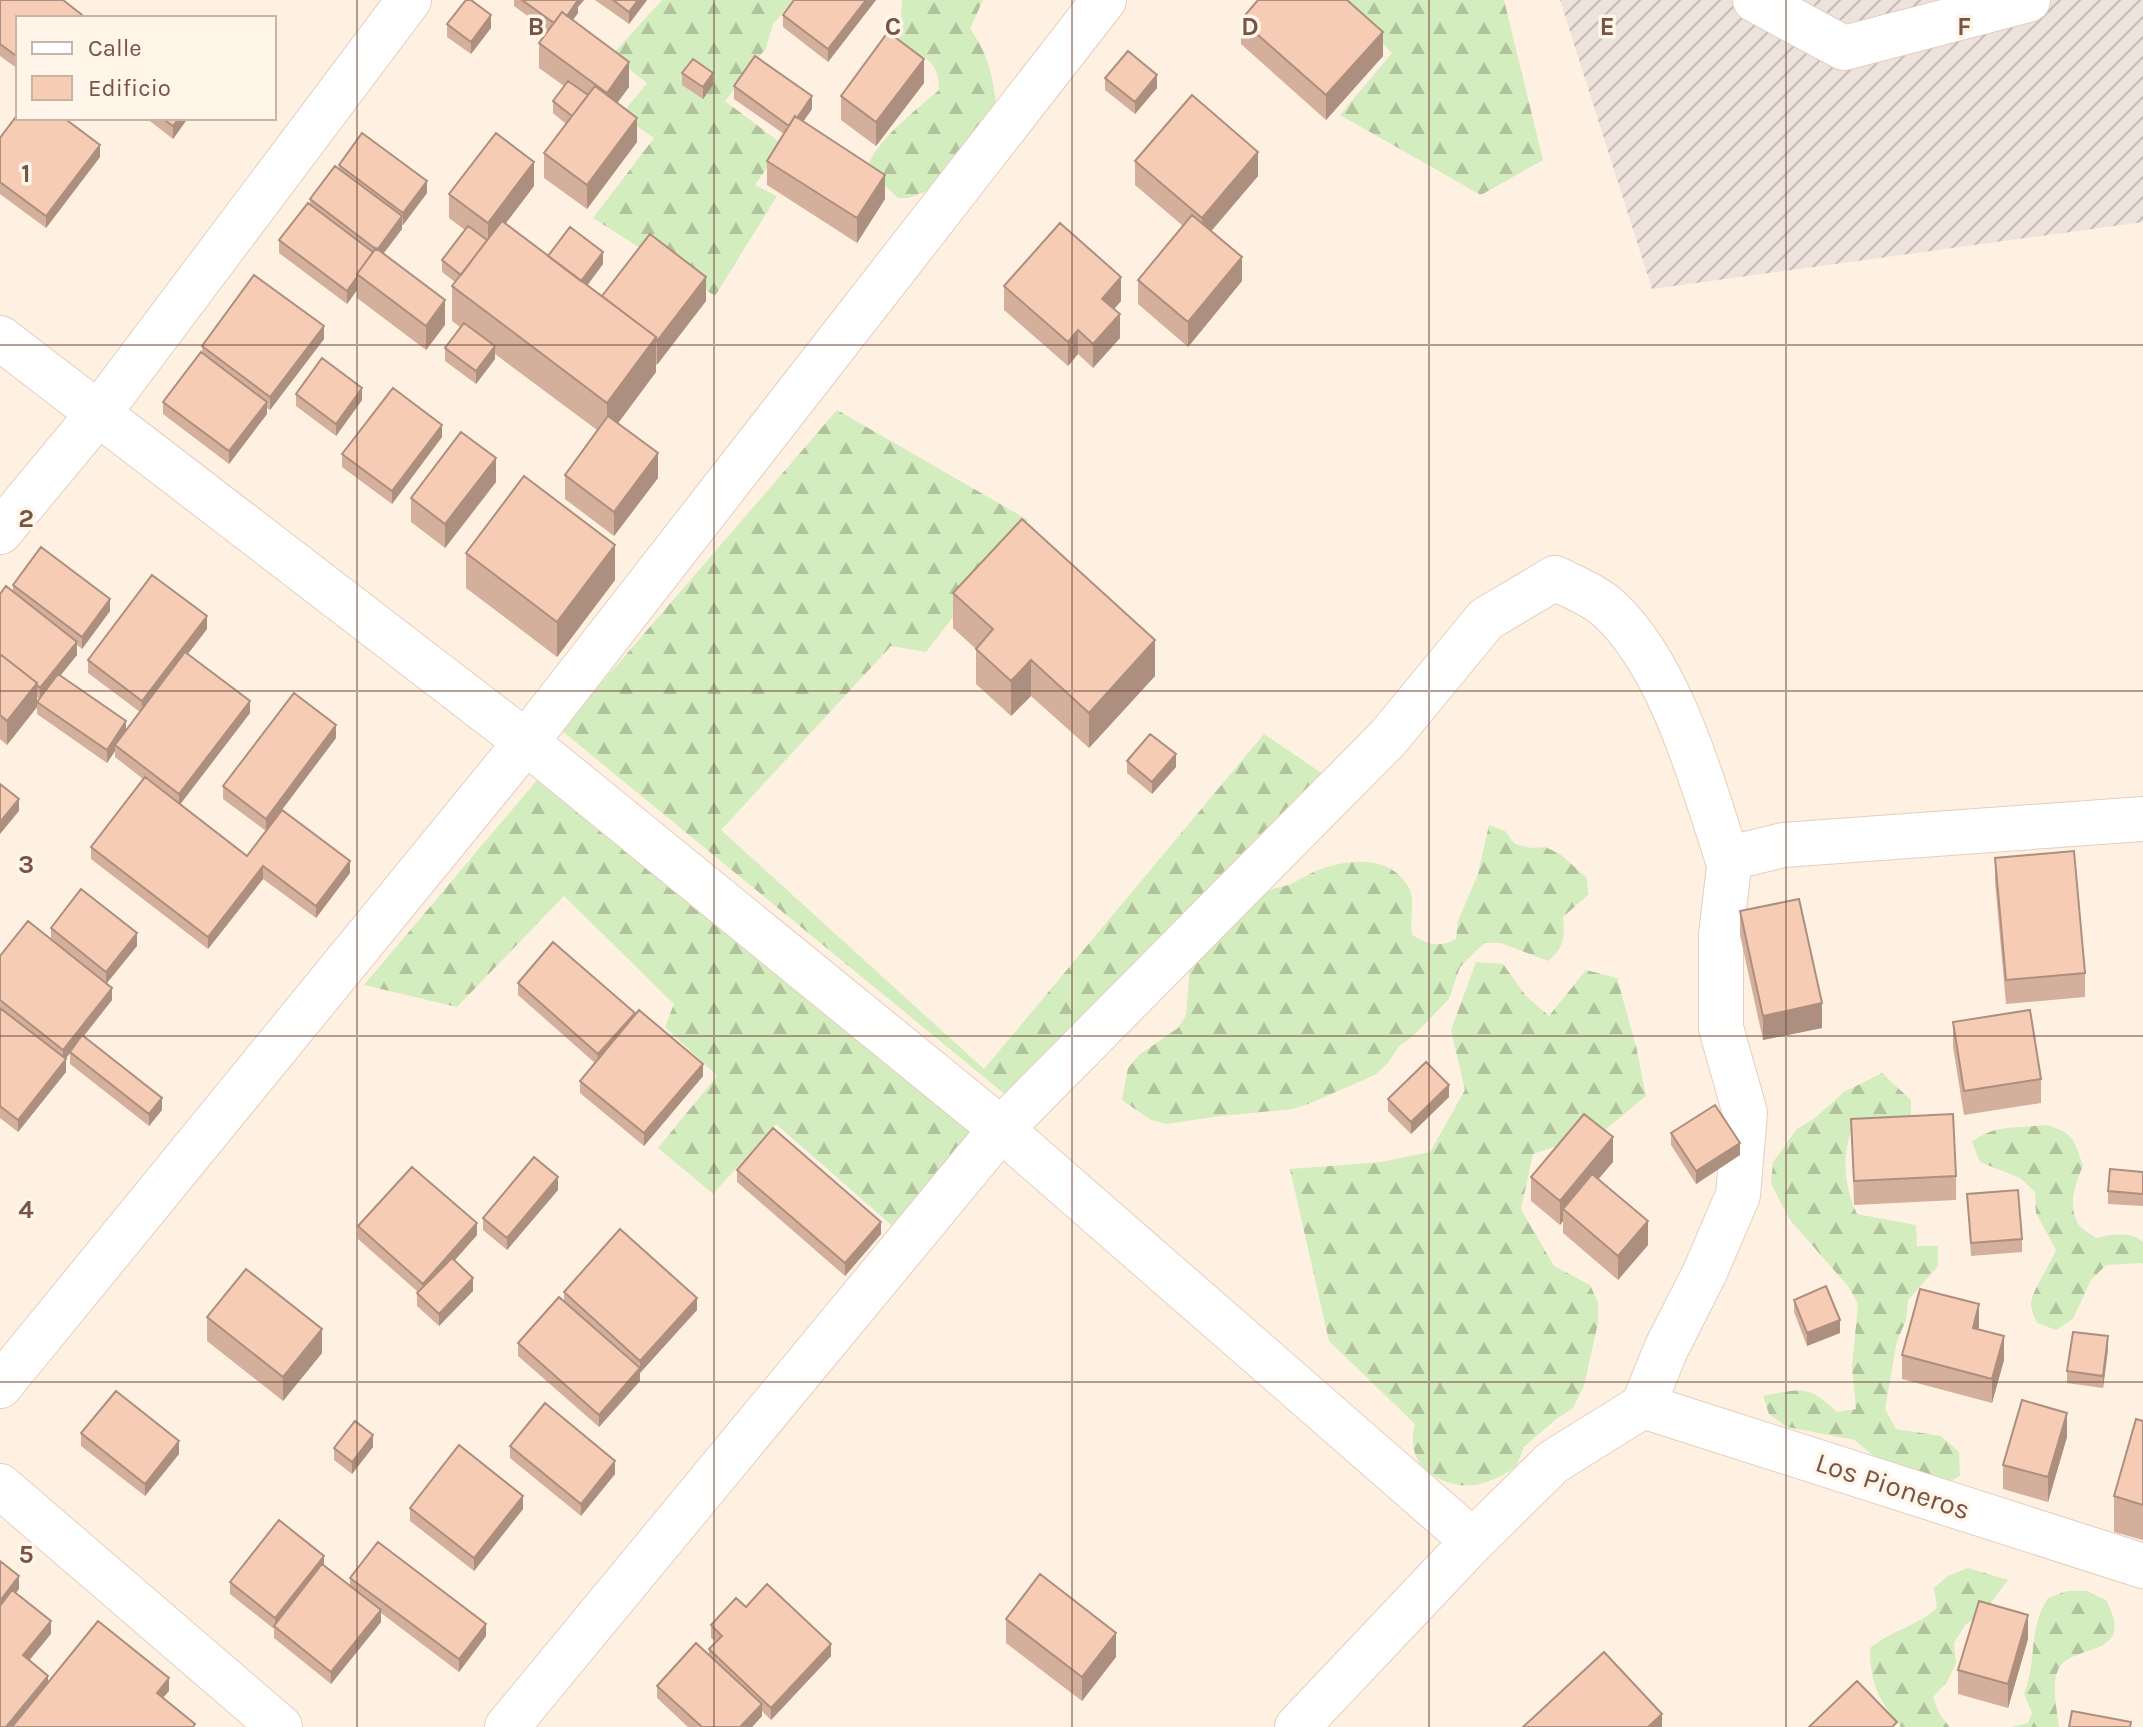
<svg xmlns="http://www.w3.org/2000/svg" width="2143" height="1727" font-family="Karla,sans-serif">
	<defs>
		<pattern id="industrial-furrows" width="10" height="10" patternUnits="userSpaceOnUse" patternTransform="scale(2)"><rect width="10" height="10" fill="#ede3dc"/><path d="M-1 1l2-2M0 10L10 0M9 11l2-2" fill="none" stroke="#c5bbb4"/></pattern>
		<pattern id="forest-firs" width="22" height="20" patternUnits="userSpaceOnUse" patternTransform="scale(2)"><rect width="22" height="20" fill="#d4edbe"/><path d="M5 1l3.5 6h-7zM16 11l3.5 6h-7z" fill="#b1c39c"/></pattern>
	</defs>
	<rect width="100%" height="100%" fill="#fef1e1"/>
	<path fill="url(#industrial-furrows)" d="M1560,0h583v222l-491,67z"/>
	<path fill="url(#forest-firs)" d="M662,0h132l-21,24 -7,24 -41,53 58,44 -28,40 22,11 -62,100 -122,-78 61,-80 -33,-23 26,-32 -35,-28z
		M902,0h81l-13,29c20,27 23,50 27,83l-53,73 -36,13h-10l-30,-28c2,-26 52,-63 71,-80 0,-29 -14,-35 -40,-43l-5,-15 7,-15z
		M1339,0h165l39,160 -62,35 -141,-80 52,-62z
		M837,410l191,110 -102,132 -35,-6 -170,184 263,239 280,-335 59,40 -305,331 -457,-375z
		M548,767l444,355 -94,109 -122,-107 -63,70 -55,-46 59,-72 -52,-49 9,-23 -110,-108 -107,111 -93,-22z
		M1489,825l16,6 10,13 16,4 14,-1 15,7 27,24 1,17 -25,22c2,20 1,31 -15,44l-47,-18h-17l-24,24 -11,32 -36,37 -14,10 -11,17 -13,12 -67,29 -16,5 -72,7 -53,8 -16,-4 -29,-20 6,-32 11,-13 39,-27 8,-13 4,-50c11,-9 22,-18 32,-29 16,-15 29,-35 49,-46 5,-3 12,-3 17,-5 10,-4 18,-10 28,-14 29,-12 75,-18 93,17 7,14 0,30 3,47 17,10 27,13 44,4l2,-18 20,-47z
		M1476,962l27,2 23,32 23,20 37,-46 31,8 19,68 10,50 -41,34 -72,24 -12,55 33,57 36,19 8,17v21l-14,63 -11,22 -18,12 -31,27 -8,20c-13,8 -27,16 -41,18 -25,4 -61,-13 -62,-42 -1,-6 1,-13 2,-19l-86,-83 -39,-172 91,-7 49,-10 35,-62 -14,-60z
		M1882,1073l29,27v20l-43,4 -18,10c-8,27 -5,54 7,80l59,11 1,21h21v20l-30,34 -2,20 -9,21 -12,68 11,20 45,7 18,16 1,24 -18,10 -56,-19 -31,-27 -68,-13 -18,-13 -6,-18c37,-7 45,-12 74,16l19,-3 -4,-42 6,-63 -10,-18 -58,-66 -19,-36 2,-22 24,-33 18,-11 29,-26z
		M2045,1125c28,7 29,14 38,41 -8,18 -16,41 -4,59 3,5 12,9 17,13 15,-3 34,-8 47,4v21l-37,2 -15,15 -18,39 -17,11 -19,-7c-2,-5 -6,-13 -6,-19 1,-14 19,-39 25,-54l-20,-37 -1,-21 -15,-14 -40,-16 -8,-20c24,-19 44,-13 73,-17z
		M1968,1568l40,12 -24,32 -18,12 -12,19 2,20 -9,19 -14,15 7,18 10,12h-49c-23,-28 -31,-43 -31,-79 21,-17 47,-22 67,-40l-3,-20 14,-12z
		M2067,1591h20l19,9c32,60 -35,42 -48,70 -7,15 -1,40 1,57h-48l17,-4 4,-10 -8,-19c14,-36 3,-62 24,-96z"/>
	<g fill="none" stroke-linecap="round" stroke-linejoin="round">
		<g stroke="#e5cebe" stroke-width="46">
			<path id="minor" d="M1755,0l89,48 184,-48
				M0,338l526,404 475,387 472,412
				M0,532l98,-118 311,-414
				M0,1386l526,-644 578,-742
				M1643,1406l500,160
				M0,1486l280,241
				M507,1727l494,-598 387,-391 98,-119 69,-41c17,9 39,17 53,30 64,58 95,178 122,259
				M1297,1727l176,-186 80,-79 90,-56 23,-57 39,-77 33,-77 7,-82 -24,-85v-93l9,-77 53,-13 360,-26"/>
		</g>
		<use href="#minor" stroke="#fff" stroke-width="44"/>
	</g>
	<path fill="#d4af9c" d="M0,0l18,18v51l-18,-13z
		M514,0h70l-6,7v6l-5,7 56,67 -12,16 20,39 -50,67 -43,-31v-25l22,-29 -13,-11v-12l11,-15 -25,-18v-25l9,-12 -34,-25z
		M595,0h52l-18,24z
		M794,0h82l-48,62 -45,-35v-12z
		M1241,20l142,36 -57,64 -85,-76z
		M447,24l44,4 -20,26 -24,-17z
		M682,73l31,12 -10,14 -21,-14z
		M1105,78l52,10 -22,26 -30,-24z
		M924,83l-48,63 -35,-26v-24z
		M734,86l78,23 -9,13 82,77 -28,44 -90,-58v-24l17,-27 -50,-35z
		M146,118h42l-15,21z
		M0,138l100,19 -54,71 -46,-34z
		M1135,161l123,15 -47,55 31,50 -54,66 -50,-43v-24l45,-54 -48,-41z
		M339,165l88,28 -24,32h-1v4l-19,25 62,71 -19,25 -69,-52v-8l-10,14 -68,-51v-13l31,-35v-6l29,-30z
		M534,186l-29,38 43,32 55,8 -16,21 15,11 104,5 -50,64v7l-38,51 40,55 -44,58 -49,-37v-24l32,-45 -102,-76v5l-19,25 -31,-23v-13l15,-21 -8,-6v-35l3,-4 -13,-10v-12l23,-30 -16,-12v-24z
		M1004,286l117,15 -7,8 6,29 -27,30 -15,-14 -10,12 -64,-56z
		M324,339l-54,71 -3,-2v6l-38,50 -66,-50v-12l39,-49v-7z
		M296,394l66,6 -26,36 -40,-30z
		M442,437l-50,67 -50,-37v-13z
		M496,482l-51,66 -34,-26v-24z
		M466,553l149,27 -58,77 -91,-69z
		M13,585l97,26 -28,38 -5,-4v10l-17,20 66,55 14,-18 -52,-39v-13l119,-31 -19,25 62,59 -70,91 67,52 103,17 -34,45 -53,-39 -55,70 -117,-90v-12l52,-68 -28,-22v-6l-8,12 -70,-49v-12l2,-3 -2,-2v10l-30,38 -7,-6v-145l13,-2z
		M953,593l202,83 -66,72 -58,-52 -20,20 -35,-32v-35l-23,-21z
		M336,738l-70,93 -43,-32v-13z
		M1127,761l49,6 -24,27 -25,-21z
		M1995,858l90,115v24l-79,7 -11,-122z
		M1740,911l82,117 -59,12 -23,-105z
		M51,928l86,18 -30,37 5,17 -28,36 78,74 -13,16 -79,-62v-11l-5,6 1,13 -48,60 -18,-14v-162l51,-17z
		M518,983l117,32 68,61 -59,70 -64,-53v-12l15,-18 -77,-68z
		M1953,1022l88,57v24l-77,12 -11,-68z
		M1449,1097l-38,37 -23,-23v-12z
		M1851,1119l105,57v24l-102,5z
		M1671,1133l69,22 -44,29 -25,-39z
		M1613,1162l-15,17 50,66 -30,35 -55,-47v-12l-3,4 -29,-24v-24z
		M737,1170l144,64 -36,42 -108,-94z
		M2143,1172v34l-35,-2v-13z
		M558,1190l-51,60 -24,-20v-12z
		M1967,1194l55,45v13l-51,4z
		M358,1226l119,9 -22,25 18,31 -34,35 -22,-20v-13l1,-1 -60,-53z
		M564,1292l133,18 -57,63v8l-41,46 -81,-71v-13l46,-42z
		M1794,1300l46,33 -33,13 -13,-34z
		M207,1317l115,36 -39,48 -76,-60z
		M1979,1329l25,31 -12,43 -90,-24v-24z
		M2108,1349l-5,39 -36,-5v-12z
		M2143,1421v119l-29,-8v-36z
		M81,1433l98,21 -34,42 -64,-50z
		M2067,1437l-19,65 -45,-13v-24z
		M510,1446l105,28 -34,42 -71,-58z
		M373,1447l-21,27 -18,-14v-12z
		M410,1508l113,1 -49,62 -64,-50z
		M324,1566l26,20v-8l136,58 -27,36 -78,-59v9l-50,62 -57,-46v-9l-44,-35v-12z
		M746,1607l85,49 -60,64 -9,-9v5l-10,11h-64l-31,-29v-12l52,-31v-6l7,-7 -5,-4v-13z
		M1006,1619l110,38 -34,44 -76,-58z
		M2028,1639l-20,69 -50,-14v-24z"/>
	<path fill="#ad8f7f" d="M577,0h7l-6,7v6l-20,26v-12z
		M638,0h9l-18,24v-12z
		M866,0h10l-48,62v-13z
		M491,15v13l-20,26v-12z
		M1383,32v24l-57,64v-25z
		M924,59v24l-48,63v-24z
		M629,62v25l-22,30v-24z
		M713,73v12l-10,14v-12z
		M1157,75v13l-22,26v-12z
		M812,96v13l-21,30v-12z
		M179,118h9l-15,21v-13z
		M637,118v24l-50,67v-24z
		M100,145v12l-54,71v-12z
		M1258,152v24l-56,66v-24z
		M534,162v24l-46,61v-24z
		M885,175v24l-28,44v-25z
		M427,181v12l-24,32v-12z
		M402,216v13l-25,33v-12z
		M603,252v12l-30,41v-13z
		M1242,257v24l-54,66v-25z
		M357,277v13l-10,14v-13z
		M706,277v24l-49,64v-24z
		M1121,277v24l-19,22v-24z
		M445,300v25l-19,25v-24z
		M1120,314v24l-27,30v-24z
		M324,326v13l-54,71v-13z
		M1078,330v24l-10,12v-24z
		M656,337v35l-49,66v-35z
		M495,346v13l-19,25v-13z
		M362,388v12l-26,36v-12z
		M267,402v12l-38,50v-13z
		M442,425v12l-50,67v-13z
		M658,453v25l-44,58v-24z
		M496,458v24l-51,66v-24z
		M615,545v35l-58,77v-35z
		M110,599v12l-28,38v-12z
		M207,616v13l-65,84v-12z
		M1155,640v36l-66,72v-35z
		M77,642v13l-37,46v-13z
		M1031,660v36l-20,20v-35z
		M37,683v24l-30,38v-24z
		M250,701v12l-71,93v-12z
		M126,721v13l-11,11v6l-8,12v-13z
		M336,725v13l-70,93v-12z
		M1176,754v13l-24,27v-12z
		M19,799v12l-19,23v-12z
		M350,861v12l-34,45v-12z
		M263,866v13l-55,70v-12z
		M137,933v13l-31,38v-12z
		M112,988v12l-49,62v-12z
		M1822,1003v25l-59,12v-24z
		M635,1013v12l-37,41v-12z
		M66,1059v13l-48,60v-12z
		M703,1064v12l-59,70v-13z
		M1449,1085v12l-38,37v-12z
		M162,1098v12l-13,16v-12z
		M1613,1137v25l-44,52 -6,-5v12l-3,4v-24z
		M1740,1143v12l-44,29v-13z
		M558,1177v13l-51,60v-12z
		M1648,1221v24l-30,35v-24z
		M881,1222v12l-36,42v-13z
		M477,1223v12l-54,61v-12z
		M473,1278v13l-34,35v-12z
		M697,1298v12l-57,63v-12z
		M1979,1304v24l-6,24v-24z
		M1840,1320v13l-33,13v-13z
		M322,1329v24l-39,48v-24z
		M2004,1336v24l-12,43v-24z
		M2108,1336v13l-5,39v-12z
		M640,1368v13l-41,46v-12z
		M2067,1413v24l-19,65v-25z
		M373,1435v12l-21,27v-12z
		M179,1441v13l-34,42v-12z
		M615,1461v13l-34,42v-12z
		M523,1496v13l-49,62v-13z
		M324,1556v12l-49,59v-9z
		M19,1576v13l-19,25v-13z
		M381,1610v12l-50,62v-12z
		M2028,1615v24l-20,69v-24z
		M51,1621v13l-28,34v-13z
		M486,1624v12l-27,36v-13z
		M1116,1633v24l-34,44v-24z
		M831,1644v12l-60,64v-12z
		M48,1676v12l-32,39h-10z
		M169,1678v13l-12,14v-12z
		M762,1704v12l-10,11h-12z
		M1662,1714v13h-14z"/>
	<path fill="#f7ccb5" stroke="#ad8f7f" stroke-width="2" d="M0,0h63l23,18h-68v39l-18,-13z
		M466,0h5l20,15 -20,27 -24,-18z
		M522,0h56l-11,16 -5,-4 -8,11z
		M613,0h25l-9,12z
		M794,0h72l-38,49 -45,-34z
		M1258,0h89l36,32 -57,63 -85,-75z
		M562,12l67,50 -22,31 -68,-50z
		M888,32l36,27 -48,63 -35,-26z
		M1128,51l29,24 -22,27 -30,-24z
		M755,56l57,40 -15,22 -2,-2 -6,10 -55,-40z
		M693,59l20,14 -10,14 -21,-14z
		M568,81l20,14 -16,21 -19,-15z
		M595,86l42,32 -50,67 -43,-32z
		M1192,95l66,57 -56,66 -67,-57z
		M18,114v4h46l36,27 -54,71 -46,-34v-44z
		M795,116l90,59 -28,43 -90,-57z
		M162,118h17l-6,8z
		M362,133l65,48 -24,32 -64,-48z
		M496,133l38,29 -46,61 -39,-29z
		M335,166l67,50 -25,34 -67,-51z
		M308,203l65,49 -16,22v3l-10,14 -68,-51z
		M1192,215l50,42 -54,65 -50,-42z
		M502,221l154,116 -49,66 -155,-117z
		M1060,223l61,54 -19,22 18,15 -27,30 -15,-14 -10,12 -64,-56z
		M468,226l19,14 -26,35 -19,-15z
		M570,227l33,25 -22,29 -33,-25z
		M650,234l56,43 -49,64 -1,-4 -54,-41z
		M376,248l69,52 -19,26 -69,-52z
		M254,275l70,51 -54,71 -68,-51z
		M464,323l31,23 -19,25 -31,-23z
		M201,352l66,50 -38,49 -66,-49z
		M322,358l40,30 -26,36 -40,-30z
		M393,388l49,37 -50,66 -50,-37z
		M608,416l50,37 -44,59 -49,-37z
		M461,432l35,26 -51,66 -34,-26z
		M524,476l91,69 -58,77 -91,-69z
		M1022,519l133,121 -66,73 -58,-53 -20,21 -35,-32 17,-20 -40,-36z
		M41,547l69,52 -28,38 -69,-52z
		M152,575l55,41 -65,85 -54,-41z
		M6,586l71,56 -37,46 -4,-4 1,-1 -37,-29v-60z
		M185,652l65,49 -71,93 -64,-49z
		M0,654l37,29 -30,38 -7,-6z
		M58,674l68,47 -19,29 -70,-48z
		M294,693l42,32 -70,94 -43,-33z
		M1150,734l26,20 -24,28 -25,-21z
		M145,777l102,79 35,-46 68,51 -34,45 -53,-40 -55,71 -117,-90z
		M0,784l19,15 -19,23z
		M2074,851l11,122 -79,7 -11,-122z
		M81,889l56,44 -31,39 -55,-44z
		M1799,899l23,104 -59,13 -23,-105z
		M28,921l84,67 -49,62 -63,-50v-44z
		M553,942l82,71 -37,41 -80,-71z
		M0,1008l66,51 -48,61 -18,-14z
		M639,1010l64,54 -59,69 -64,-52z
		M2030,1010l11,69 -77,12 -11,-69z
		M82,1035l80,63 -13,16 -79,-62z
		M1426,1062l23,23 -38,37 -23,-23z
		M1715,1105l25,38 -44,28 -25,-38z
		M1584,1114l29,23 -53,64 -29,-24z
		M1953,1114l3,62 -102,5 -3,-62z
		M773,1128l108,94 -36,41 -108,-93z
		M534,1157l24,20 -51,61 -24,-20z
		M412,1167l65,56 -54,61 -65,-58z
		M2110,1169l33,3v22l-35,-3z
		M1592,1174l56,47 -30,35 -55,-47z
		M2018,1190l4,49 -51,4 -4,-49z
		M620,1229l77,69 -57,63 -76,-69z
		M452,1258l21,20 -34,36 -22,-21z
		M246,1269l76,60 -39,48 -76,-60z
		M1826,1286l14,34 -33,13 -13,-33z
		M1920,1289l59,15 -6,24 31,8 -12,43 -90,-24z
		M559,1297l81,71 -41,47 -81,-72z
		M2073,1332l35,4 -5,40 -36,-5z
		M116,1391l63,50 -34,43 -64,-51z
		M2022,1400l45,13 -19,64 -45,-12z
		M545,1403l70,58 -34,43 -71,-58z
		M2136,1419l7,2v84l-29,-9z
		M355,1421l18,14 -21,27 -18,-14z
		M459,1445l64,51 -49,62 -64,-50z
		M279,1520l45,36 -49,62 -45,-36z
		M378,1542l108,82 -27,35 -109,-81z
		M0,1561l19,15 -19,25z
		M322,1564l59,46 -50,62 -57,-46z
		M1040,1574l76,59 -34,44 -76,-58z
		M767,1584l64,60 -60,64 -62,-59 13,-13 -11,-11 25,-27 10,9z
		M12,1590l39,31 -28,34 25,21 -42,51h-6v-121z
		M1979,1601l49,14 -20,69 -50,-14z
		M98,1621l71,57 -12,15 38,31 -2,3h-181z
		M696,1643l66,61 -22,23h-38l-45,-41z
		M1604,1652l58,62 -14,13h-125z
		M1857,1681l40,41 -5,5h-83z
		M2072,1711l59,11 -1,5h-61z"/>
	<path fill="none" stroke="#785445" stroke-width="2" stroke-opacity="0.55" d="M357,0v1727M714,0v1727M1072,0v1727M1429,0v1727M1786,0v1727M0,345h2143M0,691h2143M0,1036h2143M0,1382h2143"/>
	<g text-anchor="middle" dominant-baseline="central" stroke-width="7" stroke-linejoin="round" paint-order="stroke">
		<g font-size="28" fill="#785445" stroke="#fff5e9">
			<text transform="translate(1893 1486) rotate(18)">Los Pioneros</text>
		</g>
	</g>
	<g font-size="26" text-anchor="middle" font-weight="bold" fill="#785445" stroke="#fff5e9" stroke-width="7" stroke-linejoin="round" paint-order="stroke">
		<text x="536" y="35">B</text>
		<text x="893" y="35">C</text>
		<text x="1250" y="35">D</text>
		<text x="1607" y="35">E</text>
		<text x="1964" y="35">F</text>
		<text x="26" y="182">1</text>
		<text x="26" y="527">2</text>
		<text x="26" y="873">3</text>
		<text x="26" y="1218">4</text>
		<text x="26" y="1563">5</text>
	</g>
	<rect x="16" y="16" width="260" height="104" fill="#fff5e9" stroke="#c9b5a7" stroke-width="2"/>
	<rect x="32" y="42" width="40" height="12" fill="#ffffff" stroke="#c9b5a7" stroke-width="2"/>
	<text x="88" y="56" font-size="24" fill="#785445">Calle</text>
	<rect x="32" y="76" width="40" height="24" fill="#f7ccb5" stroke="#c9b5a7" stroke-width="2"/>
	<text x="88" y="96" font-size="24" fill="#785445">Edificio</text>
</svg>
